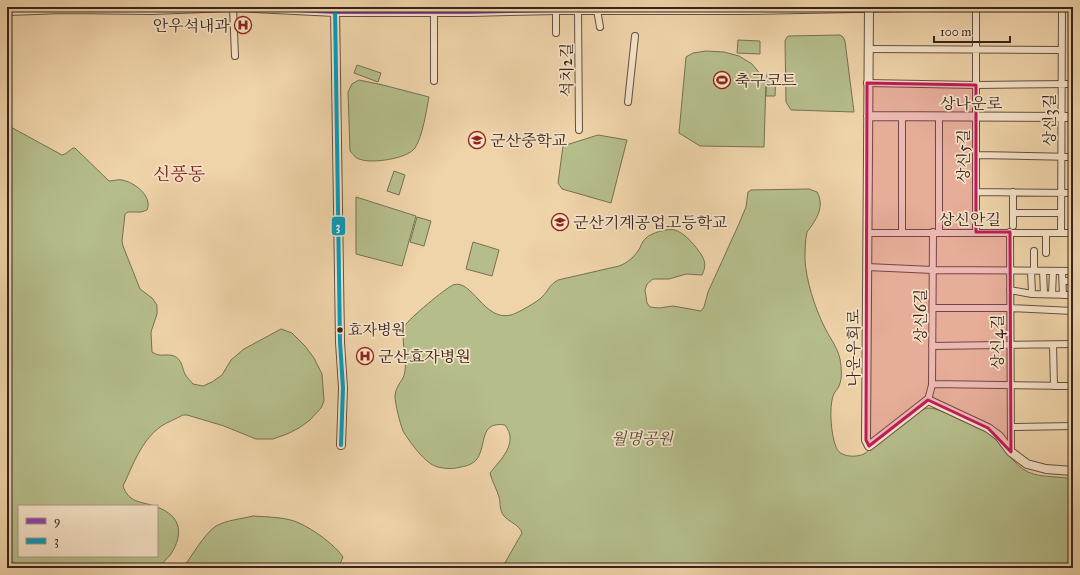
<svg xmlns="http://www.w3.org/2000/svg" width="1080" height="575" font-family="'IM FELL Great Primer','Noto Serif KR',serif">
	<rect width="100%" height="100%" fill="#efd3a9"/>
	<filter id="stains"><feTurbulence type="fractalNoise" baseFrequency=".005" numOctaves="4"/><feColorMatrix values="0 0 0 0 .2 0 0 0 0 .09 0 0 0 0 .02 0 0 0 .5 -.17"/></filter>
	<radialGradient id="worn" r=".72"><stop offset=".6" stop-color="#630" stop-opacity="0"/><stop offset="1" stop-color="#630" stop-opacity=".3"/></radialGradient>
	<path fill="#b5bd8b" stroke="#767054" d="M840,35l3,2 2,4 9,71 -63,-2 -5,-8 -1,-61 2,-4 2,-1z
		M738,40l22,1v13l-23,-1z
		M706,51l18,1 15,4 13,8 14,17 -2,66 -64,-1 -21,-13 7,-76 7,-4z
		M357,65l24,8 -3,9 -24,-9z
		M767,74h9l-1,22h-9z
		M359,80l24,5 46,12c-3,15 -6,38 -14,51 -8,11 -44,16 -56,11 -4,-1 -6,-5 -9,-8l-2,-59 4,-8z
		M7,125l55,30 3,-1 8,-6h2l34,33c5,0 9,-2 13,-1 12,2 31,16 25,30l-6,2h-13l-3,2 -3,27 1,5 17,43 12,9 5,7v9l-6,18 1,20c9,6 14,1 22,4 8,3 8,12 11,18 2,4 6,7 8,10l10,2 9,-4 10,-7 9,-15 13,-11 37,-20 11,4 13,13 9,12 8,16 2,27 -3,7 -11,12 -11,8 -12,6 -14,5h-17l-32,-13 -37,-11h-4c-7,4 -16,7 -23,12 -19,14 -27,38 -37,59 6,17 17,15 31,20h-135v50h138v-49c24,9 27,26 14,47 -4,5 -9,9 -12,14h-152z
		M598,135l29,5 -16,63 -49,-14 -4,-6 5,-37z
		M394,171l11,4 -6,20 -12,-4z
		M809,189l8,3c6,10 3,21 -3,30 -2,4 -5,7 -7,10 -2,9 -2,19 -2,28 1,20 10,48 19,66 5,11 13,20 16,33 1,8 3,18 -1,27 -1,3 -5,6 -6,10 -4,12 -2,39 3,51 3,10 19,11 28,7 12,-9 52,-45 64,-46 10,0 22,7 32,11 10,4 23,8 32,16 13,12 20,29 36,37 13,6 31,4 45,7v89h-571l20,-35c-2,-8 -13,-11 -18,-17 -5,-6 -3,-12 -5,-19 -2,-8 -7,-15 -9,-24 11,-14 29,-30 15,-48 -26,-4 -18,19 -28,34 -4,5 -10,7 -16,8 -8,2 -14,2 -23,0 -12,-2 -29,-26 -35,-36 -3,-8 -8,-27 -8,-35 1,-12 9,-15 10,-25 2,-12 -5,-34 0,-45 3,-7 41,-38 48,-41 19,-7 31,37 58,30 5,-1 28,-14 31,-18 7,-7 7,-12 16,-17l61,-14c8,-3 14,-8 19,-15 3,-4 4,-10 8,-13 5,-5 22,-10 29,-8 9,3 18,13 23,20 7,9 9,15 4,25l-16,-1 -17,5h-16l-6,5 -2,6 2,13 3,4 9,1 14,-2 28,5 3,-4 4,-15 30,-66 8,-19 2,-15 3,-2z
		M356,197l60,19 -14,50 -46,-12z
		M417,217l14,4 -7,25 -14,-4z
		M473,242l26,8 -7,26 -26,-7z
		M253,516c14,1 34,1 46,7 14,6 36,22 44,34l-3,7 -5,4h-152c8,-11 22,-35 33,-42 11,-6 25,-7 37,-10z"/>
	<g fill="none" stroke-linecap="round" stroke-linejoin="round">
		<g stroke="#645040" stroke-width="8">
			<path id="minor" d="M233,7l2,49
				M434,7v74
				M556,7v26
				M976,7v225
				M578,10l1,120
				M597,10l3,17
				M868,49l194,1
				M867,83l109,2 97,-1
				M628,102l7,-66
				M977,155l96,2
				M976,192l97,1
				M1013,192v21
				M1013,226v-13h48
				M902,232v-116
				M939,232v-116
				M1010,232l1,220
				M867,233h206
				M1061,233l1,-226
				M1046,253v-20
				M867,267l66,3 140,1
				M1031,271l1,23 41,1
				M1034,271v-20
				M1043,271l1,23
				M1062,271l1,24
				M1063,281h10
				M1010,290l22,4
				M1052,294l1,-23
				M933,308h77l63,3
				M1053,345l1,41
				M932,346l141,-2
				M932,384l141,2
				M928,400l4,-15 1,-153
				M1011,427l62,-1"/>
		</g>
		<g stroke="#645040" stroke-width="10">
			<path id="tertiary" d="M236,7l99,5h134l87,-2h190l161,-3
				M335,7l5,335 3,46 -2,57
				M869,8l-3,432 3,6 59,-46 60,28 11,8 12,16 16,12 19,5 27,2
				M7,11l56,-2 88,1 79,-3
				M868,116l205,1"/>
		</g>
		<use href="#minor" stroke="#f5e2c7" stroke-width="6"/>
		<use href="#tertiary" stroke="#f5e2c7" stroke-width="8"/>
		<g stroke="#f5e2c7" stroke-width="7">
			<path id="bus-1" d="M236,7l99,5h134l87,-2h190l161,-3"/>
		</g>
		<g stroke="#f5e2c7" stroke-width="7">
			<path id="bus-2" d="M335,7l5,335 3,46 -2,57"/>
		</g>
		<use href="#bus-1" stroke="#8e44ad" stroke-width="4"/>
		<use href="#bus-2" stroke="#059cbc" stroke-width="4"/>
	</g>
	<path fill="#c2185b" fill-opacity="0.2" stroke="#c2185b" stroke-width="3" stroke-linejoin="round" d="M867,83l109,2v147h34l1,220 -23,-24 -60,-28 -59,46 -3,-6z"/>
	<defs>
		<g id="hospital-ring" transform="scale(0.9)"><circle r="9.5" fill="#f5e2c7" stroke="#8f2418" stroke-width="1.5"/><path d="M-5-5h3v3.5h4V-5h3V5h-3V1.5h-4V5h-3Z" fill="#8f2418"/></g>
		<g id="stadium-ring" transform="scale(0.9)"><circle r="9.5" fill="#f5e2c7" stroke="#8f2418" stroke-width="1.5"/><path d="M0-5a6.5 5 0 1 0 0 10a6.5 5 0 1 0 0-10ZM-3.5-1.8h7v3.6h-7Z" fill="#8f2418"/></g>
		<g id="school-ring" transform="scale(0.9)"><circle r="9.5" fill="#f5e2c7" stroke="#8f2418" stroke-width="1.5"/><path d="M0-5L7-2L0 1L-7-2ZM-4 1L0 2.5L4 1V4Q0 6-4 4Z" fill="#8f2418"/></g>
	</defs>
	<g fill-rule="evenodd">
		<use href="#hospital-ring" x="243" y="25"/>
		<use href="#stadium-ring" x="722" y="80"/>
		<use href="#school-ring" x="477" y="140"/>
		<use href="#school-ring" x="560" y="222"/>
		<use href="#hospital-ring" x="365" y="356"/>
	</g>
	<circle fill="#36241d" stroke="#f5e2c7" stroke-width="1.5" cx="340" cy="330" r="3.5"/>
	<g text-anchor="middle" dominant-baseline="central" stroke-width="3.5" stroke-linejoin="round" paint-order="stroke">
		<g font-size="15" fill="#36241d" stroke="#f5e2c7" text-anchor="start">
			<text x="348" y="330">효자병원</text>
		</g>
		<g font-size="16" fill="#36241d" stroke="#f5e2c7" text-anchor="start">
			<text x="230" y="25" text-anchor="end">안우석내과</text>
			<text x="735" y="80">축구코트</text>
			<text x="490" y="140">군산중학교</text>
			<text x="573" y="222">군산기계공업고등학교</text>
			<text x="378" y="356">군산효자병원</text>
		</g>
		<g font-size="16" fill="#36241d" stroke="#f5e2c7">
			<text transform="translate(566 70) rotate(-90)">석치2길</text>
			<text x="971" y="103">상나운로</text>
			<text transform="translate(1049 120) rotate(-90)">상신3길</text>
			<text transform="translate(963 156) rotate(-90)">상신5길</text>
			<text x="970" y="219">상신안길</text>
			<text transform="translate(920 316) rotate(-90)">상신6길</text>
			<text transform="translate(997 342) rotate(-90)">상신4길</text>
			<text transform="translate(853 348) rotate(-90)">나운우회로</text>
		</g>
		<g font-size="16" font-style="italic" fill="#564a38" stroke="#f5e2c7">
			<text x="642" y="438">월명공원</text>
		</g>
		<g font-size="18" fill="#7a1f14" stroke="#f5e2c7">
			<text x="179" y="174">신풍동</text>
		</g>
	</g>
	<rect stroke="#f5e2c7" stroke-width="1.5" x="331" y="216" width="15" height="20" rx="4" fill="#059cbc"/>
	<g font-size="11" text-anchor="middle" font-weight="bold" fill="#fff">
		<text x="338" y="230">3</text>
	</g>
	<rect width="1080" height="575" fill="none" stroke="#efd3a9" stroke-width="24"/>
	<rect x="8" y="8" width="1064" height="559" fill="none" stroke="#36241d" stroke-width="2"/>
	<rect x="12" y="12" width="1056" height="551" fill="none" stroke="#36241d"/>
	<rect x="18" y="505" width="140" height="52" fill="#f5e2c7" stroke="#a99683"/>
	<rect x="26" y="518" width="20" height="6" fill="#8e44ad" stroke="#a99683"/>
	<text x="54" y="525" font-size="12" fill="#36241d">9</text>
	<rect x="26" y="538" width="20" height="6" fill="#059cbc" stroke="#a99683"/>
	<text x="54" y="545" font-size="12" fill="#36241d">3</text>
	<path d="M934 36v6h76v-6" fill="none" stroke="#36241d" stroke-width="2"/>
	<text x="940" y="36" font-size="12" fill="#36241d" stroke="#f5e2c7" stroke-width="3" paint-order="stroke">100 m</text>
	<rect width="100%" height="100%" filter="url(#stains)"/>
	<rect width="100%" height="100%" fill="url(#worn)"/>
</svg>
